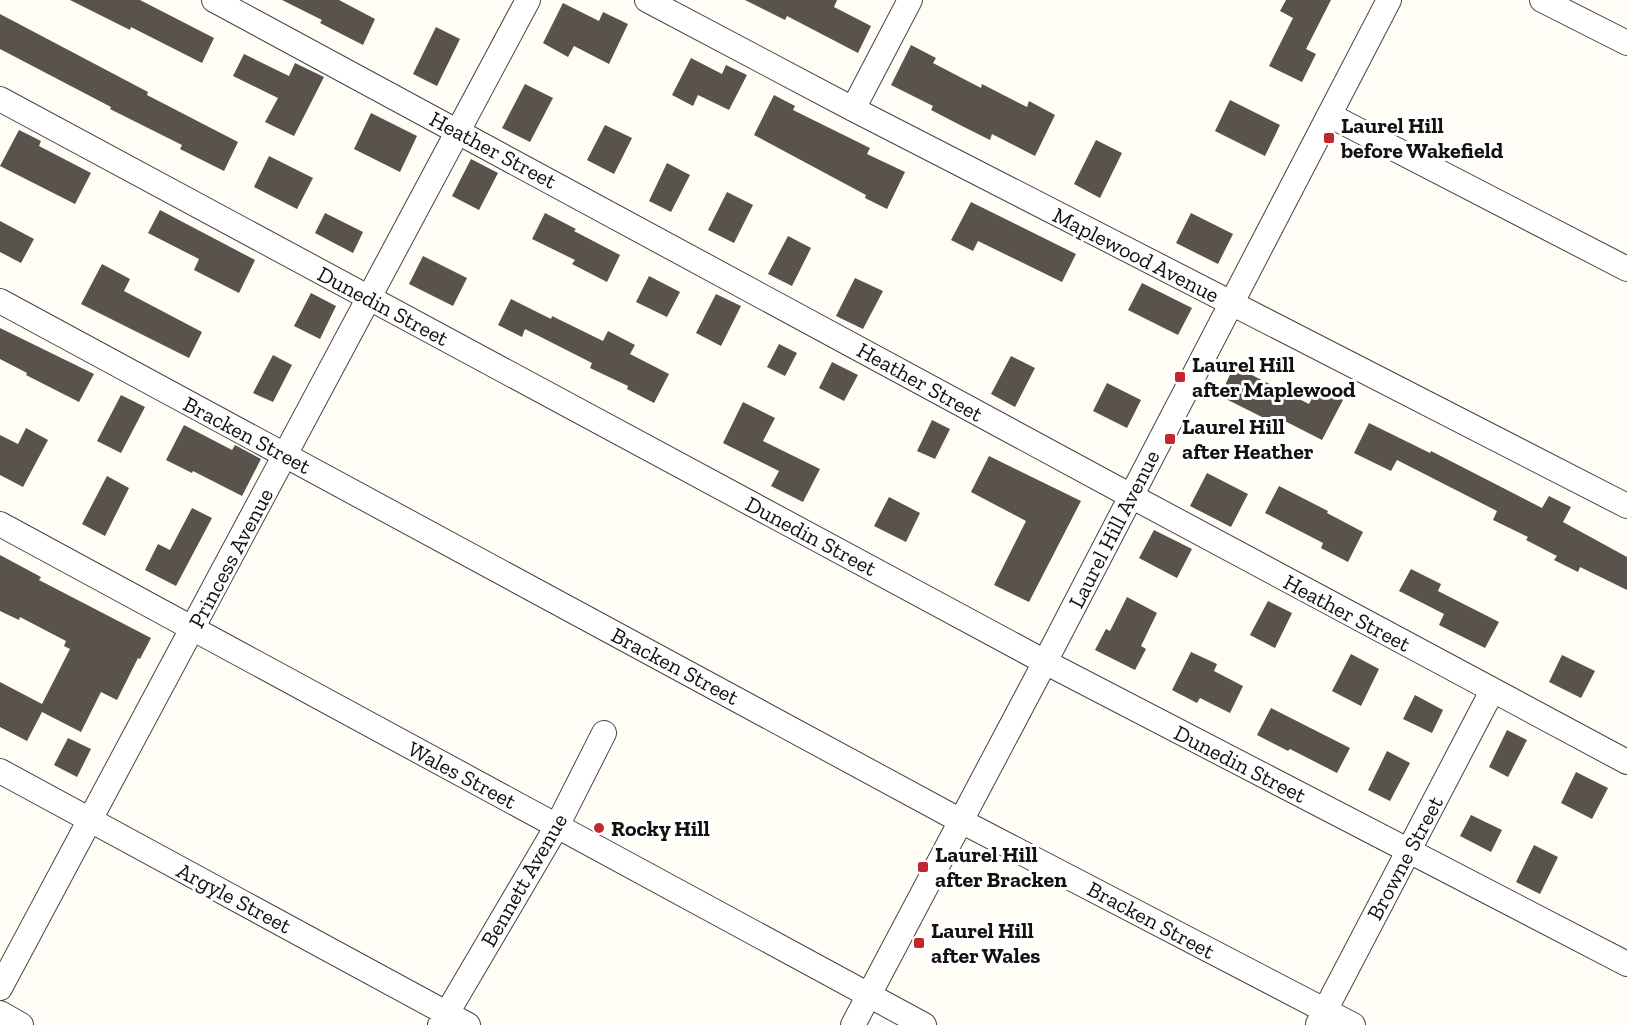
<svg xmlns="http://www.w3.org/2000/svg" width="1627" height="1025" font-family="'Zilla Slab',serif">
	<rect width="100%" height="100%" fill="#fffdf5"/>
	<path fill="#5a524d" d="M70,0h70l74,38 -12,25 -71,-36 -1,3z
		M282,0h57l36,19 -12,26 -43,-22 2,-3z
		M745,0h92l-3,7 37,19 -13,27 -71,-37 -2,4z
		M1286,0h45l-25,49 10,5 -14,28 -33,-16 24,-48 -13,-7z
		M563,3l36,18 4,-9 25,12 -19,40 -35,-18 -6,11 -25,-14z
		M0,14l148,78 -1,3 91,47 -14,29 -44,-22 2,-4 -72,-36 1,-2 -111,-58z
		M436,27l24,12 -23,47 -24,-12z
		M911,45l25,13 -3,5 48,25 1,-4 45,23 2,-6 26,14 -20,41 -43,-22 -2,6 -28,-14 -31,-16 2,-4 -42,-21z
		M244,54l45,22 6,-13 29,14 -30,59 -29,-14 13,-24 -45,-22z
		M691,58l31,16 4,-9 21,10 -18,35 -31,-15 -5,11 -21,-11z
		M525,84l28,14 -23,44 -28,-14z
		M774,95l21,11 -2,4 77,38 -3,6 38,18 -18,37 -22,-11 1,-3 -112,-60z
		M1230,100l50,25 -15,31 -50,-25z
		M371,113l46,23 -17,36 -46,-23z
		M605,125l27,13 -18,36 -27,-14z
		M19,130l22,11 -2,5 52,27 -16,31 -75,-38z
		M1096,140l26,13 -22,45 -26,-14z
		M269,156l44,22 -16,31 -43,-22z
		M471,159l27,14 -19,37 -27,-14z
		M667,163l23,12 -19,37 -22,-11z
		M727,192l26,13 -19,38 -26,-13z
		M971,202l105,52 -14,28 -84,-41 -5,10 -22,-11z
		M160,210l95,50 -16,33 -45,-23 5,-11 -51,-26z
		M325,213l38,19 -10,21 -38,-20z
		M545,213l31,16 -2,2 46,24 -13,27 -35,-18 3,-4 -43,-21z
		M1191,213l42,21 -15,30 -42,-21z
		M0,221l34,18 -13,24 -21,-11z
		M788,236l23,12 -19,38 -24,-12z
		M423,256l44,22 -14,28 -44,-22z
		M102,264l28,15 -6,12 78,41 -13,26 -108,-54z
		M649,276l31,16 -13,25 -31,-15z
		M855,278l28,13 -20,38 -27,-13z
		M1142,283l50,25 -14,27 -50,-25z
		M311,293l25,13 -16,33 -26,-13z
		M716,294l25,12 -20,40 -25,-13z
		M511,299l40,20 1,-3 51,25 5,-10 27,14 -5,9 39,20 -15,29 -27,-14 1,-3 -38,-18 2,-5 -67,-34 -3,8 -24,-12z
		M0,328l94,46 -15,28 -53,-27 1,-2 -27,-14z
		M779,344l18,9 -12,23 -18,-9z
		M273,355l19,10 -19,37 -20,-9z
		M1011,356l24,12 -20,39 -24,-13z
		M832,362l26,13 -14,26 -25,-13z
		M1234,366l75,38 9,-17 25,13 -21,40 -47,-24 -3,6 -52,-26z
		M1107,383l34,17 -14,28 -34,-17z
		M121,395l24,12 -24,46 -24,-12z
		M743,402l32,16 -12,23 57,28 -17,33 -32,-16 8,-15 -56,-28z
		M932,420l18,9 -15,30 -18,-8z
		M1369,423l61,30 1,-2 111,57 7,-12 22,11 -8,15 64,35v33l-47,-23 -2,5 -24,-12 3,-4 -31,-16 2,-3 -35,-17 4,-9 -100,-51 -6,11 -37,-18z
		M184,425l48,25 3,-5 26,14 -19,37 -49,-25 -1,2 -26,-13z
		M26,428l22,12 -25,47 -23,-12v-40l18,9z
		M989,456l92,45 -52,101 -35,-17 32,-64 -55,-29z
		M1207,473l41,21 -17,33 -41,-21z
		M107,476l22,12 -24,48 -23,-12z
		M1279,486l49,25 -1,2 36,19 -15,30 -27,-14 2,-5 -58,-30z
		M889,497l31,16 -14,29 -32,-16z
		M192,508l20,10 -36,68 -31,-16 13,-26 12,6z
		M1154,530l38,19 -15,29 -38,-20z
		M0,555l41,22 -2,3 112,58 -11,21 -2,-1 -21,42 -16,-8 -20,40 -39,-20 -15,29 -27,-14v-45l42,22 28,-55 -6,-3 2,-5 -46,-24 -1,3 -19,-9z
		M1411,569l30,15 -3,7 61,31 -14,26 -46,-23 5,-11 -45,-23z
		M1127,597l30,16 -16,33 5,3 -11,21 -40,-20 11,-21 4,2z
		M1268,601l24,12 -17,35 -25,-13z
		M1191,652l26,12 -3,7 29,15 -13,27 -30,-15 -3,5 -25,-13z
		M1351,654l28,15 -18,37 -29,-15z
		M1562,655l33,16 -14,27 -32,-16z
		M1415,695l28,15 -11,23 -29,-14z
		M1271,708l79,40 -13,25 -47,-24 -2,2 -31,-16z
		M1507,730l20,10 -19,37 -19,-10z
		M68,738l23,11 -14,28 -23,-12z
		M1387,751l23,12 -20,38 -22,-11z
		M1576,772l32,16 -16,31 -31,-16z
		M1471,815l31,15 -11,22 -31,-16z
		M1534,845l24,12 -18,37 -24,-12z"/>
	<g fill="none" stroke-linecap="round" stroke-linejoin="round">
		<g stroke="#444" stroke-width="26">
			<path id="minor" d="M214,0l917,496 496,266
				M647,0l206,109 774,397
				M1542,0l85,43
				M0,99l1045,563 582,302
				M853,109l57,-109
				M1329,115l298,154
				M0,301l961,520 392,204
				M0,524l924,501
				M0,771l468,254
				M0,988l528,-988
				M0,1013l21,12
				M1318,1024l174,-333
				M440,1025l117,-199 47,-93
				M853,1025l192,-363 344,-662"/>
		</g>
		<use href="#minor" stroke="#fff" stroke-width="24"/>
	</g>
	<g fill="#c4262e" stroke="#fff" stroke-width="2">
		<rect x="1323" y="132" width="12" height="12" rx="3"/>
		<rect x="1174" y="371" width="12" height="12" rx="3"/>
		<rect x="1164" y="433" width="12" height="12" rx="3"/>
		<circle cx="599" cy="828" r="6"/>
		<rect x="917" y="861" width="12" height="12" rx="3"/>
		<rect x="913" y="937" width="12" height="12" rx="3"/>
	</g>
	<g text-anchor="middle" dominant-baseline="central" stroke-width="6" stroke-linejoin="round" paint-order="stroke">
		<g font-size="22" font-weight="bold" fill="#111" stroke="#fff" text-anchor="start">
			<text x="1341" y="125">Laurel Hill<tspan x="1341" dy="25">before Wakefield</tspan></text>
			<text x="1192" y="364">Laurel Hill<tspan x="1192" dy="25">after Maplewood</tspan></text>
			<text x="1182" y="426">Laurel Hill<tspan x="1182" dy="25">after Heather</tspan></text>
			<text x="611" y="828">Rocky Hill</text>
			<text x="935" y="854">Laurel Hill<tspan x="935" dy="25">after Bracken</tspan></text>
			<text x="931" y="930">Laurel Hill<tspan x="931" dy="25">after Wales</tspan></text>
		</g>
		<g font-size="22" fill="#111" stroke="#fff">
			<text transform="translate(493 150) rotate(28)">Heather Street</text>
			<text transform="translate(1136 255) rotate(27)">Maplewood Avenue</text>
			<text transform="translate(383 306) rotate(28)">Dunedin Street</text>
			<text transform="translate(920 382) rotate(29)">Heather Street</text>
			<text transform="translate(247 435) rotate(28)">Bracken Street</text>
			<text transform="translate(1114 529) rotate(-63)">Laurel Hill Avenue</text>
			<text transform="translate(811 536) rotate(28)">Dunedin Street</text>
			<text transform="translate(231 558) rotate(-62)">Princess Avenue</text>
			<text transform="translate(1347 613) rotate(28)">Heather Street</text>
			<text transform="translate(675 666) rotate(28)">Bracken Street</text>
			<text transform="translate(1240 764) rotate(27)">Dunedin Street</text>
			<text transform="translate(462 775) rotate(28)">Wales Street</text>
			<text transform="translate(1405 858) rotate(-62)">Browne Street</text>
			<text transform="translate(524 880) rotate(-60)">Bennett Avenue</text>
			<text transform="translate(234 898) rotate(28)">Argyle Street</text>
			<text transform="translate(1151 920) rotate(28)">Bracken Street</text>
		</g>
	</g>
</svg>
